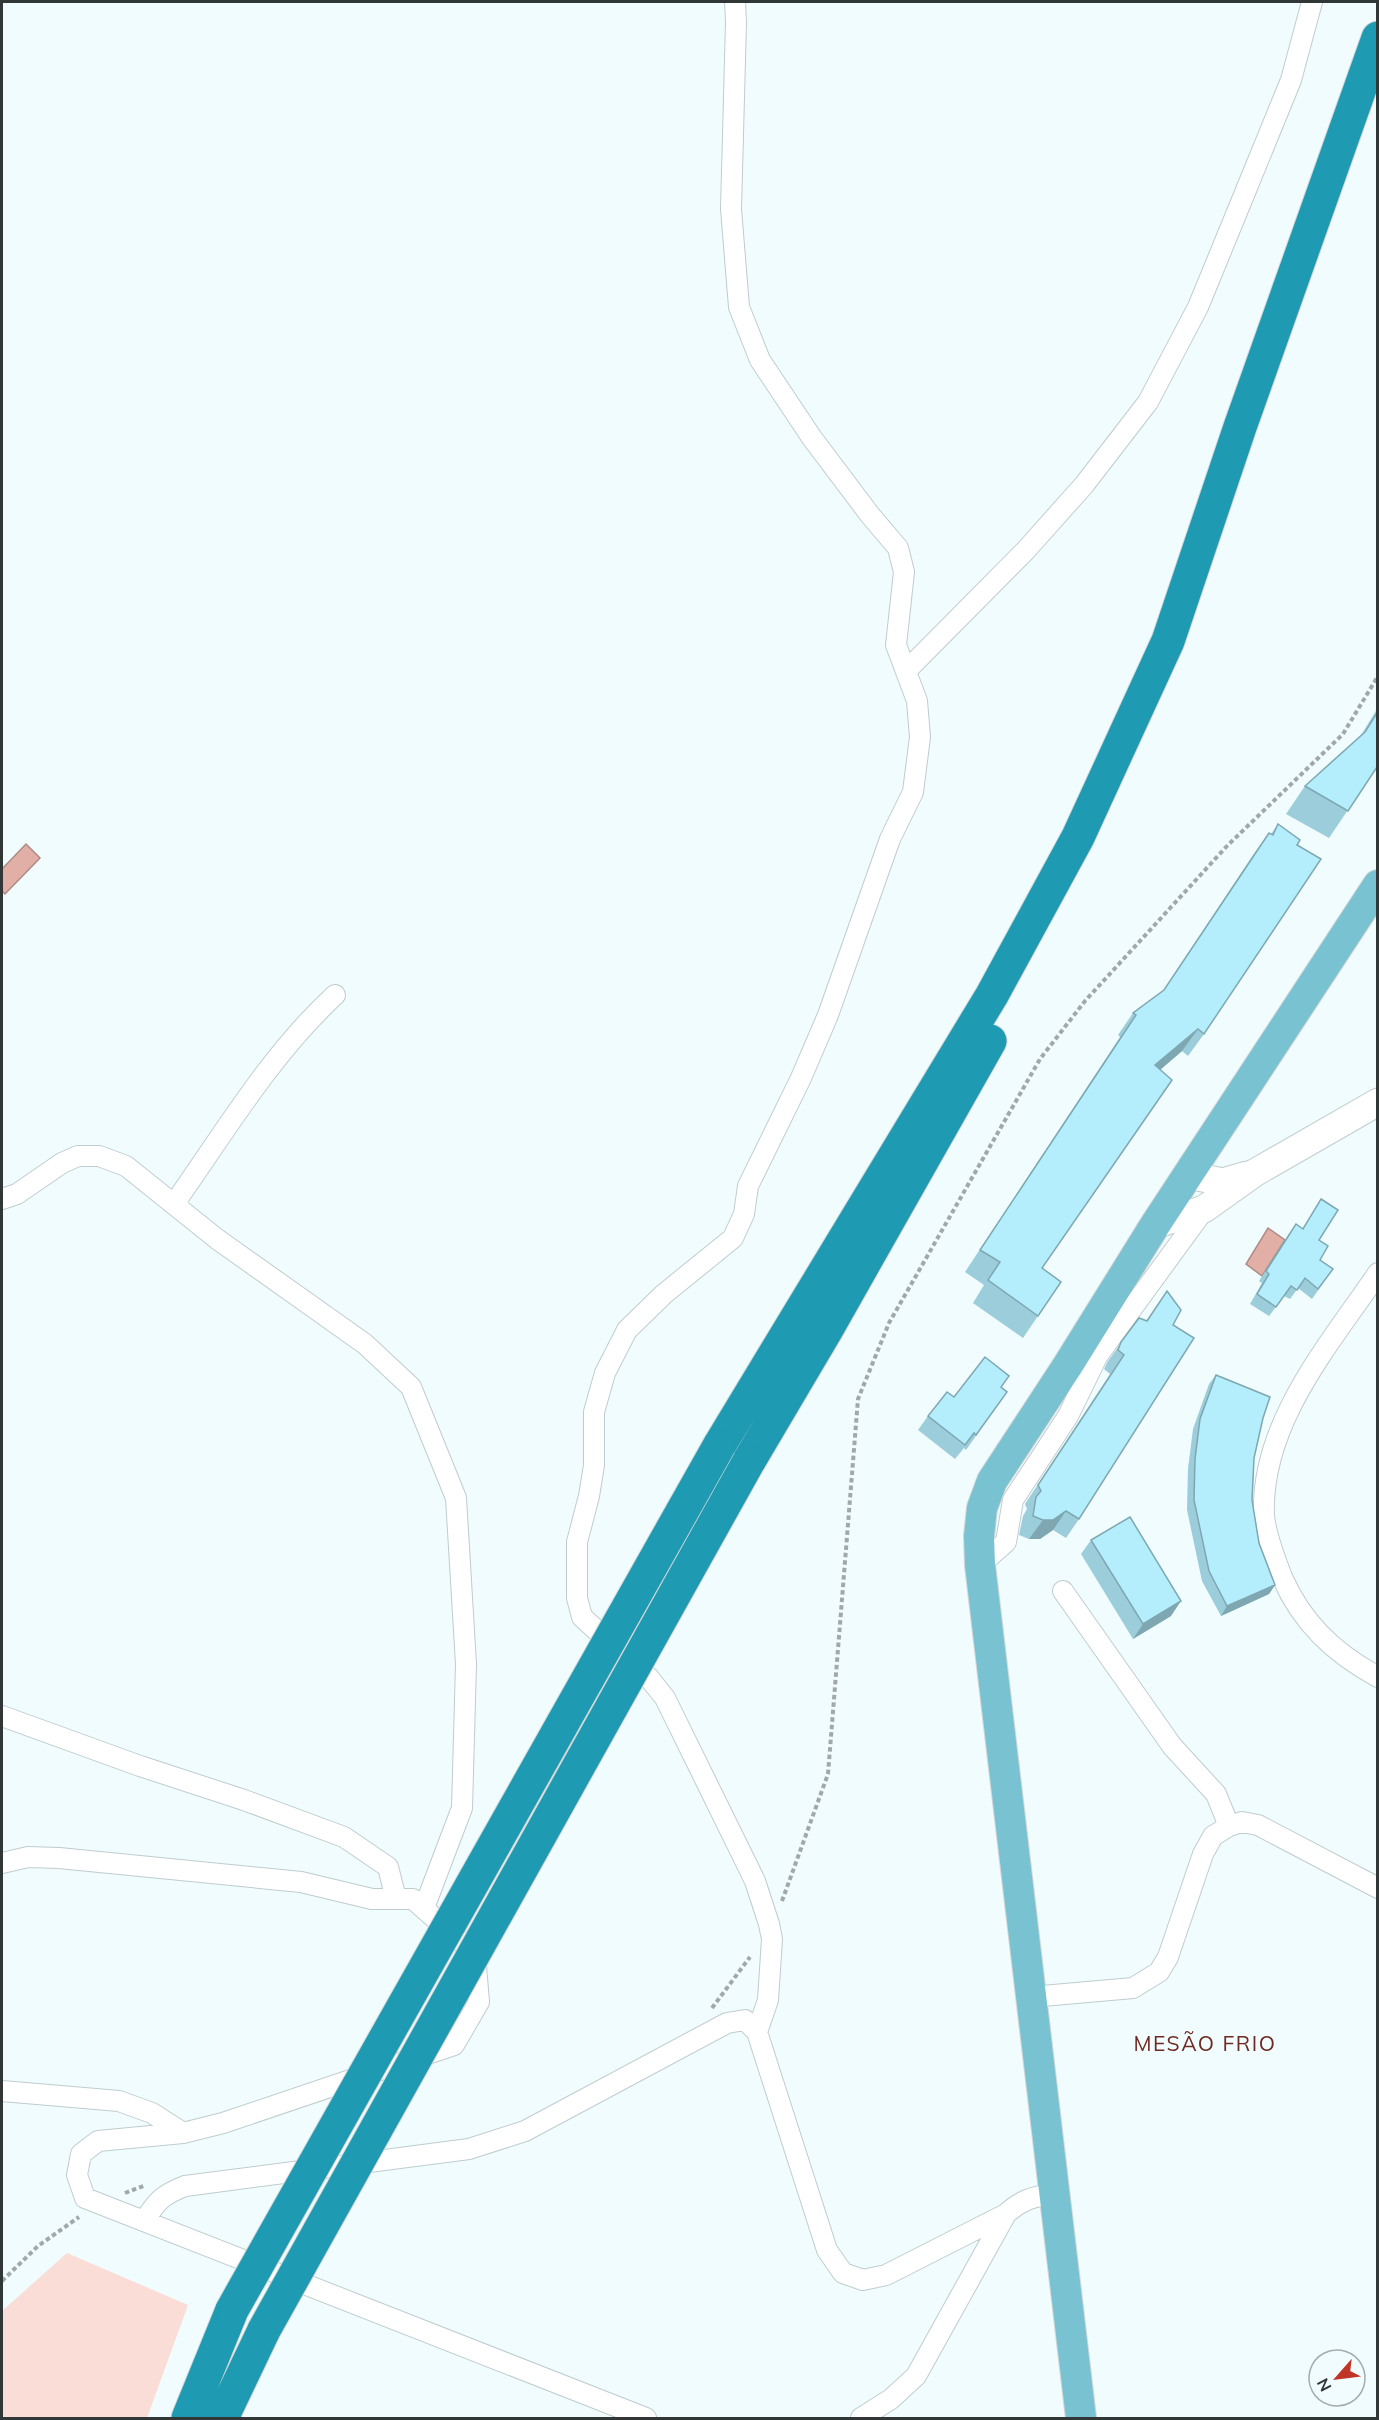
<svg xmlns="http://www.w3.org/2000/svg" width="1379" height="2420" font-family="Mulish,sans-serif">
	<rect width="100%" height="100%" fill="#f1fcfe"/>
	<path fill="#fbddd8" d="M67,2253l121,52 -41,113h-145v-107z"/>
	<path fill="#e2afa6" stroke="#ad8b85" stroke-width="1.5" d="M26,844l14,14 -35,36 -3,-3v-22z
		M1268,1228l17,12 -23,36 -16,-12z"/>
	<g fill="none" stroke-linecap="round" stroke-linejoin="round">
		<g stroke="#bfcccf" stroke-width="22">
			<path id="street" d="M735,2l1,20 -5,187 8,98 21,53 52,78 58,77 28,33 6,24 -8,73 21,56 3,36 -7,55 -23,47 -62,176 -27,63 -53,108 -4,28 -11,24 -69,56 -37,36 -22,43 -11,39v53l-5,31 -12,46v56l5,19 67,61 16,20 90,183 14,43 3,15 -4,61 -11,32
				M906,671l120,-121 58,-65 64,-83 50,-95 46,-112 47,-115 21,-78
				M2,1199l15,-5 45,-31 16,-7h21l27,10 91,73 148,105 46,43 45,111 10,166 -4,144 -38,100
				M174,1204c50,-71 97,-150 161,-209
				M1378,1273c-49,72 -118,151 -114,243 2,20 11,43 18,61 20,46 52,76 96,100
				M980,1565l26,-23 7,-42 55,-84 30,-61 108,-148
				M1063,1591l109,155 44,48 13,32
				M2,1716l138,50 104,34 100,37 44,30 8,32
				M2,1863l26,-6 31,1 242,24 71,17h41l62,55 4,48 -25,43 -231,78 -40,10 -85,8 -17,13 -4,21 8,23 561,220
				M1031,1997l102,-9 26,-16 9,-15 35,-103 10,-18 16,-10 13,-4 16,3 120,63
				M2,2091l117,10 33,12 31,20
				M144,2221c13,-20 18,-26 41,-35l284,-37 56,-18 202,-108 18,-3 12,12 70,218 16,23 20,7 23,-5 120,-61
				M861,2418l30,-19 25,-23 90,-162c15,-14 28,-18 48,-20"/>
		</g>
		<g stroke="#bfcccf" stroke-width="29">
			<path id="secondary" d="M1188,1175l35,7 24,-7
				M1155,1225l49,-16 52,-37 122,-70"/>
		</g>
		<g stroke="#d6d7d7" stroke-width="32">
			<path id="primary" d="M1081,2418l-101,-853 -1,-29 3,-28 10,-27 76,-116 87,-140 223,-340"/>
		</g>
		<g stroke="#d6d7d7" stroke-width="35">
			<path id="highway" d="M719,1446l273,-451 86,-158 90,-196 72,-214 138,-389
				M749,1461l78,-132 163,-288
				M188,2418l44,-108
				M222,2418l42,-88"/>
		</g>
		<path stroke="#a0a8aa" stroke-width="4" stroke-dasharray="4.5 3" stroke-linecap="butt" d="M782,1901l46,-127 30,-375 31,-76 151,-264 45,-58 142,-155 116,-112 35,-58
			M712,2008l38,-51
			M125,2193l21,-8
			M2,2281l36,-35 41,-29"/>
		<use href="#street" stroke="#fff" stroke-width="20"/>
		<use href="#secondary" stroke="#fff" stroke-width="27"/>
		<use href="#primary" stroke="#78c2d1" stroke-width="30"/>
		<use href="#highway" stroke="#1e9ab2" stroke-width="33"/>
		<g stroke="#d6d7d7" stroke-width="35" stroke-linecap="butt">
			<path id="highway-bridge" d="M232,2310l487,-864
				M264,2330l485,-869"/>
		</g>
		<use href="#highway-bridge" stroke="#1e9ab2" stroke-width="33"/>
	</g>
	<path fill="#9bcdda" d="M1377,709v58l-48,71 -43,-24 19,-28 55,-49z
		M1278,824l19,21 -93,189 -16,22 -6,-5 -22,19 -118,198 19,14 -38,56 -50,-35 11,-18 -19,-13 155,-235 -2,-2 15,-22 30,-22 90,-136 16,-22 2,1z
		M1321,1199l-2,41 1,20 13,9 -21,30 -14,-11 -8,11 -6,-3 -15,20 -19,-12 12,-21 -3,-2 30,-47 14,-6z
		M1167,1291l-88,228 -13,19 -13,-8 -13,9h-11l-10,-4 4,-19 4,-7 -2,-5 85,-130 -6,-5 4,-8 31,-43 7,3z
		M1216,1375l47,43 -9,40 -2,42 7,43 16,42 -6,9 -48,22 -19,-35 -15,-71 1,-41 5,-40 16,-45z
		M1009,1376l-8,11 6,5 -41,58 -2,-2 -9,11 -37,-29 10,-14 26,-19z
		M1091,1540l80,76 -38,23 -52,-85z"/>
	<path fill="#7ea7b1" d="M1198,1029l-16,22 -43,37 16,-23z
		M1066,1511l-13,19 -13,9h-11l14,-19z
		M1275,1585l-6,9 -48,22 6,-10z
		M1181,1601l-10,15 -38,23 10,-15z"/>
	<path fill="#b4eefd" stroke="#7ea7b1" stroke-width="1.5" d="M1377,713v54l-29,44 -43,-25 60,-54z
		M1278,824l22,16 -3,5 24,14 -117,175 -6,-5 -43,36 17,15 -130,188 19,14 -23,34 -50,-36 12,-18 -20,-12 156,-235 -3,-2 31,-23 105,-157 4,2z
		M1321,1199l17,11 -19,30 9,6 -8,14 13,9 -15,20 -13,-11 -8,12 -6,-4 -15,21 -19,-13 12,-20 -3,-3 30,-47 7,5z
		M1167,1291l14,19 -8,15 21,13 -115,181 -13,-8 -13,9h-10l-10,-4 3,-19 5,-6 -3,-6 86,-130 -6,-5 3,-8 18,-24 8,3z
		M985,1357l24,19 -8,11 6,5 -31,43 -2,-2 -9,12 -37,-29 19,-24 7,5z
		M1216,1375l54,22 -7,21 -9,40 -2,42 7,43 16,42 -48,21 -18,-35 -15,-71 1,-41 5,-40z
		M1130,1517l51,84 -38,23 -52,-84z"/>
	<g text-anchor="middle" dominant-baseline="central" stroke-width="4.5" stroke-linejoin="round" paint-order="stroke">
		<g font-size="21" letter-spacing="1.5" fill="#6f2a22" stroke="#f1fcfe">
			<text x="1205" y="2043">MESÃO FRIO</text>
		</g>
	</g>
	<rect width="1379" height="2420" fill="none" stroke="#313637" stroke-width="6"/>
	<g transform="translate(1337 2378) rotate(242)"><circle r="28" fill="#f1fcfe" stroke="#a4adae" stroke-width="1.5"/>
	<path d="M0-4.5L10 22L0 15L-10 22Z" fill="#c13428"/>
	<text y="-9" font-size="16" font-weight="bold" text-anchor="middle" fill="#313637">N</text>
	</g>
</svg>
